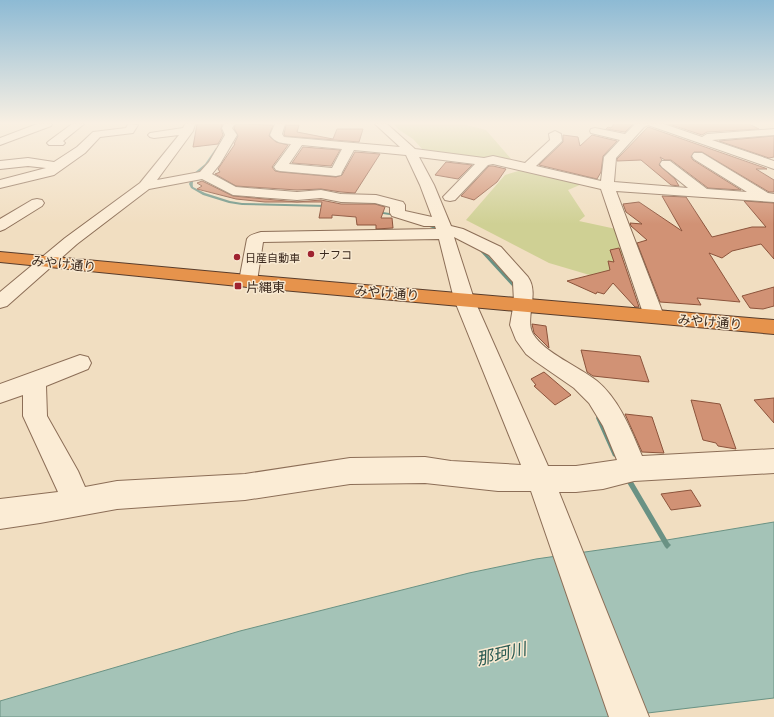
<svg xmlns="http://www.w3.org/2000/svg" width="774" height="717" font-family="'Playfair Display','Noto Sans JP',serif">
	<rect width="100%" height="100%" fill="#f1dec1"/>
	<path fill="#cfd094" d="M394,124h69l23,6 25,29 -31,-2 -9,1 -45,-5 -13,-14 -15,-10z
		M522,170l60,14 -14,6 17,26 -6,5 37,8 11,19 -14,24 -20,4 -44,-13 -83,-43 39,-45z"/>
	<path fill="#a4c3b7" stroke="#6a9284" d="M774,522v176l-160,19h-614v-16l240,-70 229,-58 67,-14 119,-17z"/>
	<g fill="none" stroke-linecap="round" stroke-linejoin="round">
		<path fill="#6a9284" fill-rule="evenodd" d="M216,148l2,1c-3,5 -7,12 -11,17 -6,6 -16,10 -14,21l12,6 25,8 12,2 85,2 2,1 -2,1 -85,-2 -13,-2 -26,-8 -12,-7 -2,-4 4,-10 12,-10z
			M376,211l20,3 2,1 -2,1 -19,-3h-1z
			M424,223h2l18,7 -3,1 -17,-6z
			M480,249h2l34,37v5h-2l-1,-4 -33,-36z
			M597,416h4l17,38 -1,2 -2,1 -2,-1 -17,-38z
			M627,474l2,1 40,68 2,2 -4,4 -2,-2 -40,-68 -1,-2 1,-2z"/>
	</g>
	<path fill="#d19275" stroke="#8c543c" d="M197,124h25l-1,5 2,6 -5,9 -25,3z
		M236,124l37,1 -4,11 7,6 12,3 -16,22 3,4 5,1 56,5 6,-2 13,-23 25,2 -25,39 -14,-1 -20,-3 -24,1 -61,-4 -21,-12 5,-2 -2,-3 17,-25h-1l4,-8 -4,-8z
		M614,124h19l-8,8 -19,-3 2,-2 3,1z
		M669,124h80l10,5 -52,3 -5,3z
		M286,125h13l-2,7 36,7 4,-10h26l-4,13 -74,-6 -1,-2z
		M648,127l117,41 2,1h-11l18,11v12h-5l-67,-40h-8l-3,5 2,3 48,30 -33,-2 -37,-28h-6l-5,-3 2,3 -3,5 16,14 4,7 -8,-1 -30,-25 -24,1v-2z
		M563,135l15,2 2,9 12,-11 25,6 -14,15 -2,16 -4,7 -58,-14 24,-23z
		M774,136v21l-5,1 -50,-17z
		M303,147l37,3 -9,16 -39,-3z
		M446,162l26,3 -14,14 -23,-4z
		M489,166h4l13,3 -9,13 -23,18 -13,-4z
		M202,181l31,15 64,6 24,-2 20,4h34l10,3 -4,11h11l1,10 -17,1v-4h-19l-1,-8 -24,-2v3h-13l3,-16h-57l-29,-3 -39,-10 5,-3 -5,-3z
		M662,196l24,1 26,40 40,-10h14l-22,-26 30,2v56l-13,-15 -29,7 -10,7 -13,-5 31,49 -43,-4 4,7 -41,-3 -23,-59 10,-3 -16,-14 -1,-3 12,1 -16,-12 -3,-8 16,-2 43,29z
		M619,248l20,59h-4l-22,-24 -9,11 -7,-2 -1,2 -29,-13 43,-11 -2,-9 6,1 -4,-12z
		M774,287v19l-11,3 -13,-1 -8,-12z
		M532,324l14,2 3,22 -15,-15z
		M581,350l59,6 9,26 -56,-6 -6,-4z
		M544,372l27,23 -16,10 -21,-19 2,-1 -5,-6z
		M774,398v25l-20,-23z
		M691,400l29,4 16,45 -18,-3 -2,-3 -13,-3z
		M625,414l27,3 12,36 -22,-1z
		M691,490l10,16 -30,4 -10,-16z"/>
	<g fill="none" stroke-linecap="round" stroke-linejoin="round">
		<g stroke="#8c6e57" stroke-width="2">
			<path id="minor" d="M37,124h15l-1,2 -51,19v-7z
				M72,124h12l-21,17 2,2 -2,2h-14l-2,-2 2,-2z
				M128,124l10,1 -5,8 -33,4 -15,16 -31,22 -54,13v-8l46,-12 -18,-2 -28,3v-8l28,-3 26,4 23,-15 16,-15 33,-4z
				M185,124h10l-2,7 -36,49 43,-8 9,-10 16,-27 -3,-7 2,-4h11l-3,4 5,7 -17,29 -8,10 24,13 61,5 24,-2 20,4 35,1 27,7 2,3v6l27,6 -12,-32 -14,-30 -52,-5 -12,22 -1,3 -5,1 -56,-5 -4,-1 -2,-3 17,-23c-10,-1 -15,-1 -21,-9l5,-11h10l-3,10 2,3 116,10 -25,-23h12l28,25 69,9 9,-2 32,7 25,-23 -1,-6 6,-3 6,3 1,7 -26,25 65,15 3,-24 16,-17 -29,-7 -1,-2 1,-2 4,-1 30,6 10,-10h29l38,13 5,-3 67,-5v6l-62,5 62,21v8l-126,-44 -4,2 -28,31 -2,24 74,6 -26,-21 -2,-3 2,-3h8l37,28 40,3 -53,-33 -2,-3 2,-3h8l66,40 6,1v8l-158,-11 48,125 -3,5 -7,2 -7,-2 -3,-5 -43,-127 -108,-25 -5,1 -33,35 -5,1 -5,-1 -2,-3 32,-33 -56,-7 15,28 17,41 12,3 38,18 27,30c12,17 -4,41 5,57 13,20 45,32 64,47 22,18 34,49 45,75l132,-7v24l-140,8 -31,8 -27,3h-17l90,225h-40l-78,-226h-33l-73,-8 -75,1 -105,16 -128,9 -77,14 -40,6v-30l58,-7 -35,-76v-21l-23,8v-19l80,-29 8,2 3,6 -3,6 -42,17 1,30 31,55 7,16 32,-6 128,-7 105,-16 75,-1 26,4 70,4 -67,-166 -15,-60 -176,3 -6,39 -3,4 -6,2 -6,-2 -3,-4 8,-42c3,-5 8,-5 14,-7l175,-3 -1,-3h-11l-32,-10 -2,-3v-6l-15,-4 -34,-1 -20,-4 -24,2 -64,-5 -31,-16 -53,10 -72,55 -70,62 -7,2v-16l65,-54 75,-55 39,-48 -25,3 -4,-1 -2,-2 2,-2 33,-5zM302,145l40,4 -10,19 -43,-4zM454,237l35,18 24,27 1,20 -4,23 6,15 10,14 9,7 39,27 15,15 14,23 14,34 -41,6h-28l-74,-167z
				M37,199l5,1 2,3 -2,3 -37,23 -5,2v-12l32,-19z"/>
		</g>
		<g stroke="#593d2c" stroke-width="2">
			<path id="highway" d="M0,252l248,23 526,45v14l-526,-47 -248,-25z"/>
		</g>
		<use href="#minor" fill="#fbecd5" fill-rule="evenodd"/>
		<use href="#highway" fill="#e6934c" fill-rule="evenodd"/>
	</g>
	<linearGradient id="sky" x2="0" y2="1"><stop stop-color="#8dbad4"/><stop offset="0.55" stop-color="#f9f0e3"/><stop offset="1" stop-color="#f9f0e3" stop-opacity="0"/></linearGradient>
	<rect width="774" height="224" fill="url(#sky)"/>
	<g fill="#9f2330" stroke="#f8e9d1" stroke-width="1.5">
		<circle cx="311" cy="254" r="4"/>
		<circle cx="237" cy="257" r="4"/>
		<rect x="234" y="282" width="8" height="8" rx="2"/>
	</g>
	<g text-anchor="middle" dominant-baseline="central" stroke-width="3" stroke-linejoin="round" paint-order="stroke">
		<g font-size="11" fill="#3a281d" stroke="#f8e9d1" text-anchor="start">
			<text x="319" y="254">ナフコ</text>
			<text x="245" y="257">日産自動車</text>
		</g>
		<g font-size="13" fill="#3a281d" stroke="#f8e9d1">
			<text transform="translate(64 263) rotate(6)">みやけ通り</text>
			<text transform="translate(387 292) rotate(5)">みやけ通り</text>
			<text transform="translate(710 321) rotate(5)">みやけ通り</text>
		</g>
		<g font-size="13" fill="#3a281d" stroke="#f8e9d1" text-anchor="start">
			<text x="246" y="286">片縄東</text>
		</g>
		<g font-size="17" font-style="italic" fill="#2b5b53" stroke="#f8e9d1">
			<text transform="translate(501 653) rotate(-13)">那珂川</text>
		</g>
	</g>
</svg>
